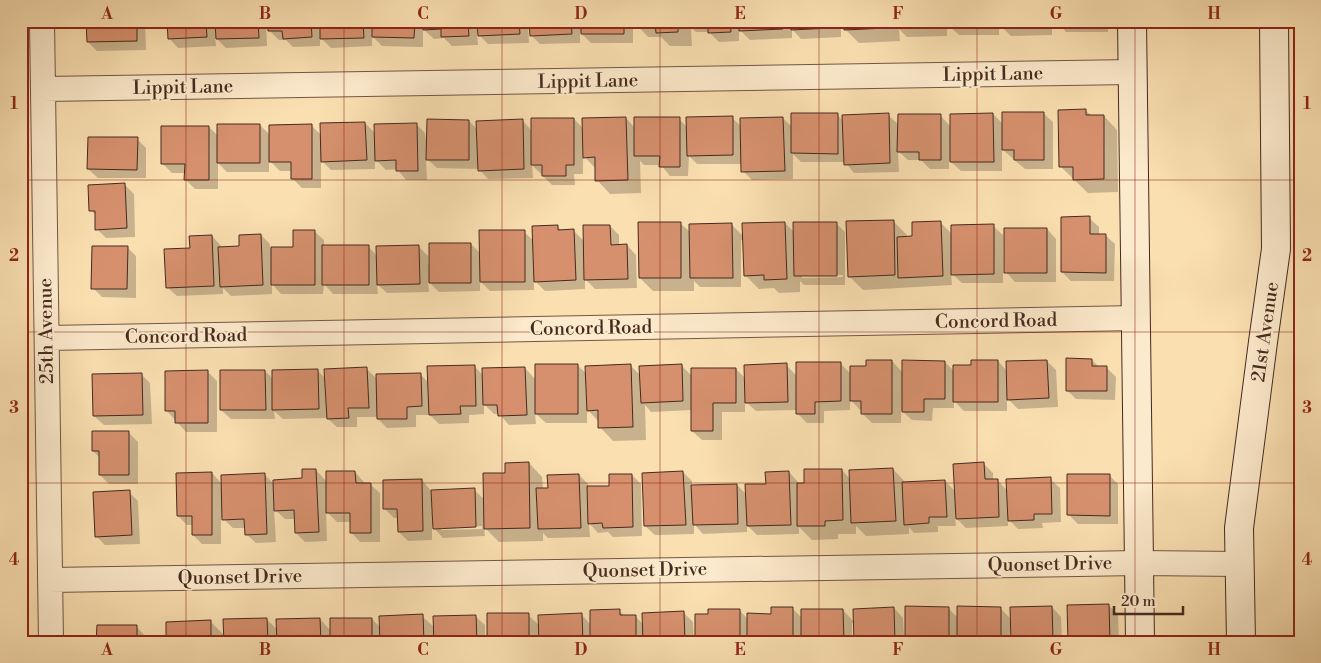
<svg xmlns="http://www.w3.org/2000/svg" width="1321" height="663" font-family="'Libre Bodoni',serif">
	<rect width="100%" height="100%" fill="#fadfb1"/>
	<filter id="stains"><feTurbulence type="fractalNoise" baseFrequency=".004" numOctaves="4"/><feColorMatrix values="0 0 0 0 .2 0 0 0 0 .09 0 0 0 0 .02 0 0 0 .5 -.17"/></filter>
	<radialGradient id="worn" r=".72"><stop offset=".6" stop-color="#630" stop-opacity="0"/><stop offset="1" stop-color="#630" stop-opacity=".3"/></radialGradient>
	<path fill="#0003" fill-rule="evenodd" d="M88,21h57l1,29 -49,1 -9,-9z
		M168,21h98l1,25 -41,2 -11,-11 1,9 -38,2 -9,-10z
		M269,21h259l1,22 -41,1 -11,-11 1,12 -26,1 -8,-8 -10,1 -11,-10v18l-41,-1 -10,-10v10l-41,2 -11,-11v9l-27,1 -7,-7h-7l-9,-9z
		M531,21h310v16l-40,2 -9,-10v9l-42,2 -11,-11v12l-20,1 -10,-10h-13l-5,-4 1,18h-22l-9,-9h-13l-15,-16v22h-42l-11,-11v11l-40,1 -9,-9z
		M845,21h102v15l-40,1 -8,-8 1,12 -41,2 -14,-14z
		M949,21h103v14l-41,1 -12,-12v11h-40l-11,-10z
		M1057,21h51v11h-42z
		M1085,110l7,6h12l13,14 1,62 -30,1 -27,-26z
		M1043,113l10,9v47h-28l-23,-20v22h-41l-12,-11v9h-19l-9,-9h-13l-10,-9 1,21 -45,1 -9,-11h-44l-8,-8v25l-41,1 -9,-9v-7h-46l-8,-8 -1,20h-18l-9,-11h-17l-4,-4 1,32 -31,1 -13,-14 -1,-11 -13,-14v19h-9l1,11h-23l-20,-20 1,13 -45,1 -9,-10 -42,-1 -11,-10 1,22h-21l-9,-11 -11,1 -11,-11v10l-44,1 -10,-10v28h-19l-10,-10v-7h-12l-11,-11v12h-42l-9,-9v26h-23l-9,-9v-7h-14l-9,-9 46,-37 9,9 42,-11 11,11 41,-10 9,9 44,-12 11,11 40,-10 9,9 1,8h2l41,-20 9,9 44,-10 10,11 42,-12 10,10 42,-11 9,10 44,-9 8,8 45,-9 10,9 41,-9 9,9 45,-12 7,6 44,-6 11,10 41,-10 11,12 42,-13 11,11z
		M137,139l9,9v30h-48l-10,-9z
		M125,185l9,9 1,43 -29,1 -9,-9 -1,-13 -5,-6z
		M1089,218l10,9v8h6l10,9 -1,37h-43l-9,-9z
		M893,221l14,14v3h7l27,-15 11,11 41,-8 10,9v48h-41l-11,-10 1,12 -89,5 -14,-14z
		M680,223l11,10 41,-8 11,11 42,-13 10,10 41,-10 9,9v53h-41l-4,-4v11l-21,1 -5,-5 -15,1 -14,-14 -1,-35h-3v47h-41l-6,-6v10h-41l-13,-13zM802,275h41v2l-41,1z
		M557,226l5,5h12l11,11 25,-16 9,9v11l8,-1 9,10 1,33 -42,1 -10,-10v10l-40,2 -11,-11v10l-44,1 -10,-10v10l-41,1 -11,-11 1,11 -42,1 -10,-9 1,10h-45l-9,-10 -1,10h-42l-9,-10v10l-41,2 -8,-8v6l-46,2 -10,-9 24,-38 21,-13 9,10v2l20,-1 20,-12 9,9v4h24l20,-17 10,9v7l44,-1 9,10 41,-10 10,10v8h2l41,-20 10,10 43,-22 10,9z
		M1047,229l9,10v43h-41l-9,-10z
		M127,247l9,9v42l-34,-1 -9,-9z
		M1092,360l7,7h7l10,10 -1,23 -39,-1 -9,-9z
		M892,361l11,12 42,-11 9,9 44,-10 9,10 40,-10 9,9 2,37 -40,2 -11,-11v13h-43l-10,-10v7h-21l-1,13 -20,-1 -11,-10v13h-29l-10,-10 1,-3h-3l-10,-11v11l-26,1v12h-17l-10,-10v-3l-41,1 -11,-10v11h-23v28h-20l-10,-9v-21l-41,2 -6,-7 1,35 -33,1 -13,-14 -1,-5 -12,-13v14h-41l-11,-10 1,11 -27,1 -10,-11h-5l-10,-10v10l-15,1v8l-30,1 -9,-9h-14v12l-29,1 -9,-9v-2h-21v10h-20l-10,-9 -44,1 -9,-8 1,8h-44l-10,-9 44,-39 8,8 44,-9 9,9 41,-10 10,10 43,-5 9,9 45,-17 9,9 42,-7 11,12 41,-15 10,9 43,-9 11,11 41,-10 10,10 44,-7 10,10 40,-14 11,11 43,-13 11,11 16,-7z
		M207,371l10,10v51h-31l-20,-22z
		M141,374l9,9 2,41 -48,1 -10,-9z
		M128,432l10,10v42h-29l-9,-9v-17l-7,-7z
		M529,463l13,14 1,12h6l30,-14 9,9v4l22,-1 22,-12 9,9 1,52 -29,1 -5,-5 -10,1 -9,-10 1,14 -42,1 -5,-5v8l-44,1 -15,-15 1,9 -42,2 -11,-12v14l-24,1 -9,-9v-14h-5l-9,-9 37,-29 9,11 43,-1 11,10 21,-26zM482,526v3l-41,1v-2z
		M984,464l9,9v7h4l11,11 42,-12 10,9 1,34 -19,1 1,5 -25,1 -10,-10v7l-42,2 -11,-11 1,9h-18v6l-24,1 -5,-6v7l-43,2 -10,-10v8h-18v5l-26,1 -13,-13v7l-42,1 -10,-10v7l-44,2 -9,-10v10l-39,1 -10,-9 38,-54 9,9v5l45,-1 10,10 42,-23 9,10v2h7l37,-14 8,9 43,-10 13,14 39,-2 11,11z
		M316,470l11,12 28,-10 9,10v2h6l10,9v49h-20l-9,-10v-10h-14l-11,-11 1,30 -22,1 -9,-9 -1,-14h-10l-11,-10 2,33 -20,1 -10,-9v-6h-13l-12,-11v27h-19l-9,-9v-10h-6l-9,-9 34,-43 10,11 42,-10 10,10 29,-4z
		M1109,475l9,9v40h-40l-9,-9z
		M129,492l9,9 2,43 -35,1 -9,-9z
		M1108,605l10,9 1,28h-50z
		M1052,607l9,10 1,25h-50v-11h-2l-1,11h-154l-1,-19h-2v19h-155l42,-32 9,9 25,-4 19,-7 10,10 41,-8 11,12 40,-14 9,10 1,18 44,-28 10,10 42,-10 11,11z
		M619,611l6,5h10l9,9 40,-12 9,9 1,20h-154v-9h-2v9h-50l40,-27 12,11 41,-12 10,11z
		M422,616l13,12 40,-12 10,9v17h-317l42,-21 15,15 41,-17 12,11 42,-11 11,12 41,-12 9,9z
		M136,626l9,10v6h-47z"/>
	<path fill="#d6906e" stroke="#462a20" d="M86,21h51v20l-50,1z
		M167,21h39l1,16 -39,2z
		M215,21h43l1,17 -43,1z
		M268,21h43l1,16 -29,2 -1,-8h-14z
		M320,21h43l1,17 -44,1z
		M372,21h43l-1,17 -42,-1z
		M423,21h45l1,15 -28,1v-8l-18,1z
		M477,21h42l1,13 -42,2z
		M529,21h42l1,13 -42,2z
		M581,21h43v13h-43z
		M633,21h45v11l-22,1 -1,-10 -22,1z
		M685,21h45l1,11 -23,1v-10l-23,1z
		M739,21h44v8l-44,2z
		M791,21h41v7l-41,2z
		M843,21h44v7l-43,2z
		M896,21h43v6l-43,1z
		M948,21h43v5h-43z
		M1000,21h43v6h-43z
		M1056,21h43v2h-43z
		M1086,109v6h18v64l-31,1v-13h-14l-1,-57z
		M1002,112h42v48h-30v-10h-12z
		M791,113h47v41l-47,-1z
		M889,113l1,50 -46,2 -2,-50z
		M993,113l1,49h-44v-48z
		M898,114h43v46h-22v-8h-22z
		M733,116v39l-46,1 -1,-39z
		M626,117l2,63 -33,1v-24l-12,1 -1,-40z
		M634,117h46v50h-21l1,-11h-26z
		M783,117l2,54 -44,1 -1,-54z
		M531,118h43v47h-8v11h-24v-11h-11z
		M427,119l42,1v40h-43z
		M523,119l1,50 -46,2 -2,-50z
		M365,122l2,38 -46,2 -1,-39z
		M417,123l1,48h-22v-11l-21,1 -1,-37z
		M217,124h43v39h-43z
		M312,124v55h-21v-17h-22v-37z
		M161,126h48v54h-25l1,-16h-24z
		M88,137h50l-1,33 -50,-1z
		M125,183l2,45 -32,2v-19h-6l-1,-26z
		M1090,216v18h16v39l-45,-1v-55z
		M894,220l1,55 -47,2 -2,-56z
		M941,221l2,55 -45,2 -1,-41 15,-1v-14z
		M638,222h43v56h-42z
		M785,222l2,57 -23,1v-5l-20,1 -2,-53z
		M793,222h44v54h-43z
		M732,223l1,55h-43l-1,-54z
		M994,224v50l-43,1v-50z
		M558,225v5l16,-1 2,51 -42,2 -2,-56z
		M583,225h27l1,20 16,-1 1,35 -44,1z
		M1004,228h43v45h-43z
		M293,230h22v55h-44v-38h22z
		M479,230h46v52h-45z
		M261,234l2,51 -43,2 -2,-40 21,-1v-11z
		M212,235l2,51 -48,2 -2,-39 26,-1 -1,-12z
		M429,243h42v40h-42z
		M322,245h47v40h-47z
		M419,245l1,39 -43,1 -1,-39z
		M92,246h36l-1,43h-36z
		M1066,358l26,1v7h15v25h-41z
		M866,360h26v54h-31v-13h-11v-35h16z
		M902,360l43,1v38h-21v13h-22z
		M971,360h27v42h-45v-37h18z
		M1047,360l2,38 -42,2 -1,-39z
		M796,362h45v39l-26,1v12h-19z
		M787,363l1,39 -43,1 -1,-38z
		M535,364h43v50h-43z
		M631,364l2,63 -35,1v-18l-11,1 -2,-45z
		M682,364l1,37 -42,2 -2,-37z
		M475,365l1,41h-16l1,8 -32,1 -2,-49z
		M367,367l2,41h-21l1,10 -22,1 -3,-50z
		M525,367l2,48 -29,1 -1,-11h-14l-1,-37z
		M691,368h45v35h-23v28h-22z
		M318,369l1,40 -47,1v-40z
		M208,370v53h-33v-12h-10v-40z
		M220,370h45l1,40h-46z
		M142,373l1,42 -50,1 -1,-42z
		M421,373l1,33 -15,1v12h-30l-1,-45z
		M92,431h37v44h-30v-24h-7z
		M529,462l1,66 -46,1 -1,-56h22v-10z
		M984,462l1,17h13l1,38 -43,2 -3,-55z
		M893,468l3,53 -45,2 -2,-53z
		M302,469h14l3,63 -24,1 -1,-23 -20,1 -1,-31 29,-2z
		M804,469h38l1,51 -18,1v5h-28v-43h7z
		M326,471h29l1,12h15v50h-21v-20h-24z
		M683,471l3,54 -42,1 -2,-53z
		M789,471l2,54 -44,1 -2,-42h21l-1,-12z
		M212,472v63h-20v-19h-15l-1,-43z
		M265,473l2,61 -22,1 -1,-16 -22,1 -1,-45z
		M579,474l2,54 -43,1 -2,-41h12l-1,-13z
		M609,474h23l1,53 -30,1 -1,-5 -14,1 -1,-38h22z
		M1067,474h43v42l-43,-1z
		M1051,477l1,37h-18v6l-26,1 -2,-42z
		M422,479l1,52 -25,1 -1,-23h-14v-29z
		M945,480l2,37h-18v6l-25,2 -2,-43z
		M737,484l1,40 -45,1 -2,-40z
		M475,488l1,39 -43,2 -2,-39z
		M130,490l2,45 -37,2 -2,-45z
		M1295,567h5v32h-4z
		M1109,604l1,38h-42l-1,-37z
		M905,606l44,1v35h-44z
		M957,606l44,1v35h-44z
		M1052,606l1,33h-17v3h-25l-1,-35z
		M771,607h22v35h-46v-29l24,1z
		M894,607l1,35h-41l-1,-33z
		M620,609v6h16v27h-46v-32z
		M708,609h32v33h-45v-28h13z
		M801,609h42l1,33h-43z
		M684,611l1,31h-42l-1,-29z
		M487,613h42v29h-42z
		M582,613l1,29h-44l-1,-27z
		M423,614l1,28h-44l-1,-26z
		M476,615l1,27h-43l-1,-26z
		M267,618l1,24h-44l-1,-23z
		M320,618l1,24h-44l-1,-23z
		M330,618h42v24h-42z
		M211,620v22h-45v-20z
		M97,625h40v17h-41z
		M1294,626h6v16h-5z"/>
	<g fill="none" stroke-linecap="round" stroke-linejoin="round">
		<g stroke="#735744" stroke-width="26">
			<path id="street" d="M42,21l9,621
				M43,89l1089,-17
				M47,338l1089,-20
				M50,580l1089,-17 101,1"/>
		</g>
		<g stroke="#462a20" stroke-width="30">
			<path id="secondary" d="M1132,21l8,621
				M1241,642l-2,-114 24,-186 13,-93 -2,-228"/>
		</g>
		<use href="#street" stroke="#fceacc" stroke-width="24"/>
		<use href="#secondary" stroke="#fceacc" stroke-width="28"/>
	</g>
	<path fill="none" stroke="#8f2418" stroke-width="1" stroke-opacity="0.55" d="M186,21v621M344,21v621M502,21v621M660,21v621M819,21v621M977,21v621M1135,21v621M21,180h1279M21,332h1279M21,483h1279"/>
	<g text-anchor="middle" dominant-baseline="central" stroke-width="4" stroke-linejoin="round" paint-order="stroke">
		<g font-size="19" fill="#462a20" stroke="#fceacc">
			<text transform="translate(993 74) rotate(-1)">Lippit Lane</text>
			<text transform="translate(588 81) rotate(-1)">Lippit Lane</text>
			<text transform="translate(183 87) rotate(-1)">Lippit Lane</text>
			<text transform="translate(996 321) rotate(-1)">Concord Road</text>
			<text transform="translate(591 328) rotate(-1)">Concord Road</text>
			<text transform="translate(46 331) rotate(-91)">25th Avenue</text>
			<text transform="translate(1265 332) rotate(-82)">21st Avenue</text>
			<text transform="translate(186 336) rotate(-1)">Concord Road</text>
			<text transform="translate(1050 564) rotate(-1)">Quonset Drive</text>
			<text transform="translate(645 570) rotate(-1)">Quonset Drive</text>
			<text transform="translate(240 577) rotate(-1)">Quonset Drive</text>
		</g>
	</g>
	<rect width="1321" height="663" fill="none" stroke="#fadfb1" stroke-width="55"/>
	<path d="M1114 606v8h69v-8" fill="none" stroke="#462a20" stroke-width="2.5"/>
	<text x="1121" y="606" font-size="15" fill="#462a20" stroke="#fceacc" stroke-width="4" paint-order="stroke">20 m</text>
	<rect x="28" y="28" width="1266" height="608" fill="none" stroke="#8f2418" stroke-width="2"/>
	<g font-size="16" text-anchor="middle" font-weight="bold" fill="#8f2418">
		<text x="107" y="19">A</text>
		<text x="265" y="19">B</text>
		<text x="423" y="19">C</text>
		<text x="581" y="19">D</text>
		<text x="740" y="19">E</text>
		<text x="898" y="19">F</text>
		<text x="1056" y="19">G</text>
		<text x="1214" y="19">H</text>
		<text x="14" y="109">1</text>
		<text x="1307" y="109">1</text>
		<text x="14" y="261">2</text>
		<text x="1307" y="261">2</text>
		<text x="14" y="413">3</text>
		<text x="1307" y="413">3</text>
		<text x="14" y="565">4</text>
		<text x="1307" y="565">4</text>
		<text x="107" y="655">A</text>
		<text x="265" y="655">B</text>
		<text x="423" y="655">C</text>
		<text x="581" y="655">D</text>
		<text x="740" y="655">E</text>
		<text x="898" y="655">F</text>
		<text x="1056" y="655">G</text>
		<text x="1214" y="655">H</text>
	</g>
	<rect width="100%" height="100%" filter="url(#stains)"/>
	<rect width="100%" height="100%" fill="url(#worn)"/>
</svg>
